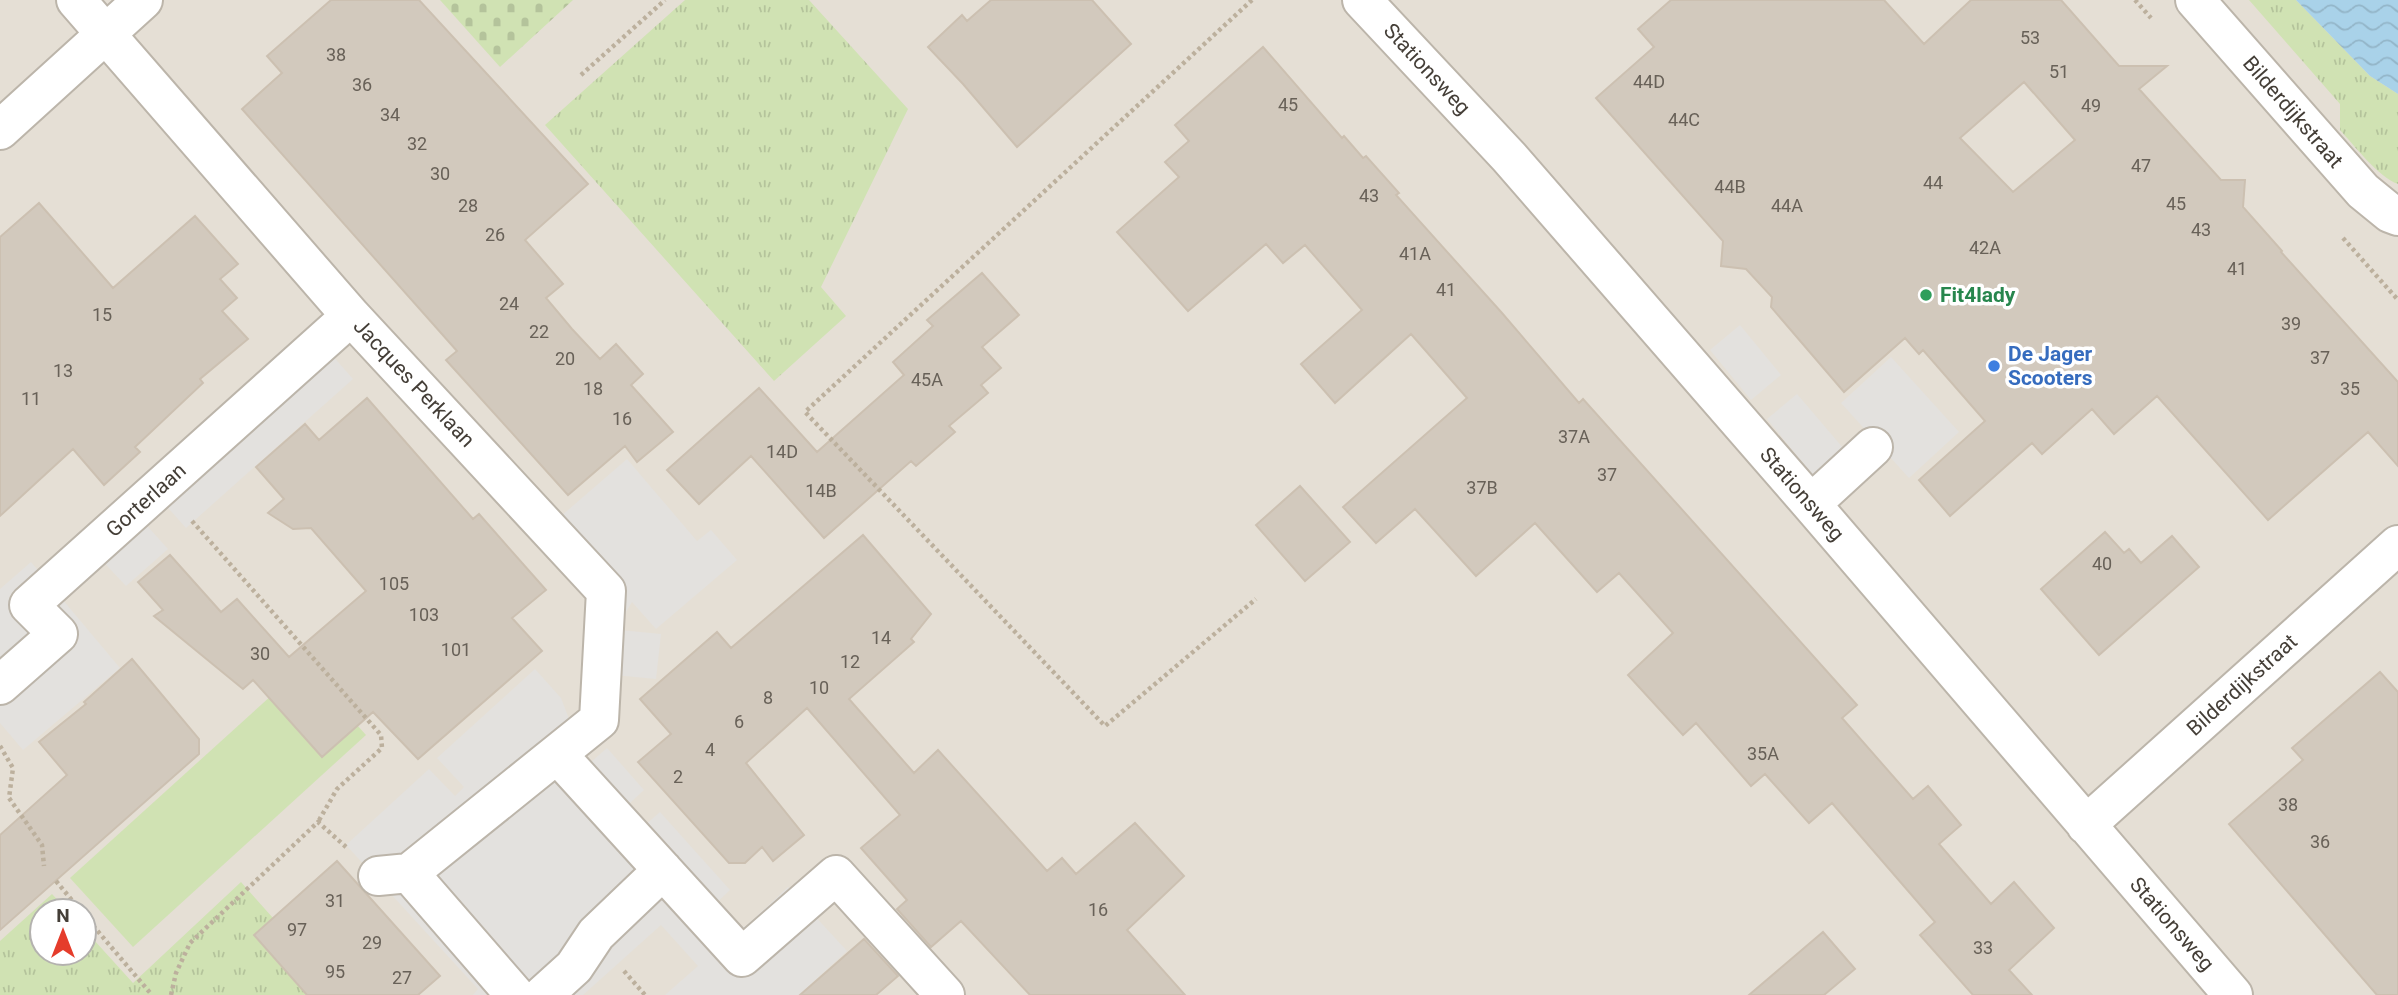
<svg xmlns="http://www.w3.org/2000/svg" width="2398" height="995" font-family="Roboto,sans-serif">
	<defs>
		<pattern id="grass-tufts" width="24" height="20" patternUnits="userSpaceOnUse" patternTransform="scale(1.75)"><rect width="24" height="20" fill="#d0e2b3"/><path d="M3 7l-1-3M5 7V3M7 7l1-3M15 17l-1-3M17 17v-4M19 17l1-3" fill="none" stroke="#b4c39b"/></pattern>
		<pattern id="cemetery-stones" width="16" height="16" patternUnits="userSpaceOnUse" patternTransform="scale(1.75)"><rect width="16" height="16" fill="#d0e2b3"/><path d="M2 7V4a2 2 0 0 1 4 0v3zM10 15v-3a2 2 0 0 1 4 0v3z" fill="#b4c39b"/></pattern>
		<pattern id="water-waves" width="16" height="10" patternUnits="userSpaceOnUse" patternTransform="scale(1.75)"><rect width="16" height="10" fill="#a9d2e9"/><path d="M0 5q4-4 8 0t8 0" fill="none" stroke="#93b5c8"/></pattern>
	</defs>
	<rect width="100%" height="100%" fill="#f2eee7"/>
	<path fill="#e5dfd5" fill-rule="evenodd" d="M0,0h2398v995h-2398zM42,911h42v42h-42z"/>
	<path fill="url(#grass-tufts)" d="M685,0h124l99,109 -87,178 25,29 -72,65 -229,-256z
		M2249,0h47l74,76 28,18v90c-20,-7 -43,-38 -58,-54v-26z
		M241,882l32,36 -19,17 53,60h-307v-54l52,-47 16,17h-26v42h42v-24l49,54z"/>
	<path fill="url(#cemetery-stones)" d="M440,0h133l-73,67z"/>
	<path fill="#d0e2b3" d="M304,666l62,69 -233,212 -63,-69z"/>
	<path fill="#e3e1de" d="M1740,325l41,50 -30,25 -41,-50z
		M324,346l29,33 -167,149 -25,-28 -21,18 28,31 -42,37 -32,-34z
		M1891,357l68,75 -50,46 -68,-75z
		M1797,394l47,55 -31,26 -46,-56z
		M627,459l70,82 14,-11 26,30 -81,69 -24,-27 -11,18 -1,10 41,4 -5,45 -42,-4 7,-72 -68,-80z
		M31,562l89,106 -97,82 -23,-27v-134z
		M535,669l26,29 18,47 3,25 25,-22 37,42 -26,24 17,20 25,-22 70,78 -23,22 16,18 23,-4 42,-39 59,64 -48,44h-134l33,-29 -37,-41 -78,70h-110l5,-6 -132,-144 83,-76 26,27 9,-9 -27,-29z"/>
	<path fill="url(#water-waves)" d="M2296,0h102v94l-28,-18z"/>
	<path fill="#d2c9bd" stroke="#ccc0b1" stroke-width="2" fill-rule="evenodd" d="M331,0h88l169,184 -63,56 38,44 -17,14 26,31 28,30 16,-15 27,30 -12,11 42,47 -36,30 -12,-16 -57,49 -122,-135 11,-9 -215,-242 40,-36 -15,-17z
		M991,0h101l39,44 -114,103 -54,-63 -35,-37 34,-32 5,6z
		M1671,0h213l40,44 47,-44h90l58,66h48l-28,23 82,91h24l-2,27 39,44 -1,1 117,130v84l-30,-34 -100,88 -111,-124 -43,38 -22,-25 -50,45 -10,-11 -82,73 -31,-36 66,-59 -62,-71 -4,4 -14,-16 -61,54 -73,-85 1,-10 -26,-28 -25,-3 2,-25 -127,-143 58,-51 -16,-18zM2024,82l51,58 -62,52 -53,-54z
		M1263,47l79,91 2,-2 19,22 3,-2 33,37 -3,2 106,118 77,90 4,-4 274,306 -15,13 71,81 15,-13 33,39 -22,19 52,60 23,-22 40,46 -45,42 23,25h-59l-53,-60 15,-13 -103,-119 -23,20 -44,-49 -14,12 -55,-63 -13,12 -55,-60 45,-42 -54,-60 -22,19 -62,-69 -59,53 -61,-67 -39,34 -33,-36 124,-109 -56,-64 -76,69 -34,-39 61,-54 -57,-65 -22,18 -17,-19 -78,67 -71,-79 62,-55 -14,-15 24,-21 -14,-16z
		M39,203l74,85 82,-72 43,48 -18,15 17,19 -15,13 26,28 -48,40 3,4 -68,64 5,5 -36,33 -31,-36 -73,67v-279z
		M982,273l37,42 -37,32 19,21 -20,17 7,8 -39,33 6,6 -39,34 -5,-5 -87,77 -73,-82 -52,48 -32,-34 92,-82 58,64 87,-77 -11,-13 40,-36 -6,-6z
		M367,398l106,121 6,-5 67,76 -34,28 30,33 -124,108 -45,-47 -51,45 -69,-77 -10,9 -89,-73 9,-6 -25,-28 32,-27 51,57 16,-13 52,58 77,-66 -55,-63 -18,1 -25,-16 16,-14 -28,-32 49,-43 14,16z
		M1300,486l50,56 -45,39 -49,-56z
		M2105,532l19,21 5,-4 12,14 31,-27 27,31 -100,88 -58,-66z
		M863,535l68,79 -20,25 3,3 -65,57 65,74 24,-23 109,121 15,-13 14,16 59,-51 49,53 -57,54 58,65h-155l-69,-74 -30,26 -34,-38 10,-9 -46,-52 39,-33 -93,-107 -61,55 58,72 -31,26 -11,-14 -17,16h-16l-91,-101 33,-28 -31,-35 77,-67 14,16z
		M132,659l67,80v15l-199,176v-95l67,-60 -28,-33 47,-38 -2,-2z
		M2380,672l18,20v303h-21l-148,-171 74,-64 -11,-12z
		M337,861l103,115 -22,19h-111l-53,-60z
		M1823,932l32,37 -31,26h-75z
		M864,939l34,37 -22,19h-76z"/>
	<g fill="none" stroke-linecap="round" stroke-linejoin="round">
		<g stroke="#bcb5aa" stroke-width="42">
			<path id="minor" d="M76,0l275,316 255,275 -7,129 -190,153 -31,3
				M1362,0l147,157 302,347 422,491
				M2195,0l168,191 27,22 8,3
				M0,130l143,-130
				M1811,504l62,-57
				M0,685l58,-51 -29,-29 322,-289
				M557,754l185,203 94,-82 109,120
				M2086,825l312,-280
				M409,873l106,122
				M543,995l31,-28 22,-33 67,-64"/>
		</g>
		<path stroke="#bcb09d" stroke-width="4.5" stroke-dasharray="3.5 3.5" stroke-linecap="butt" d="M1252,0l-447,412 300,314 151,-127
			M2135,0l16,18
			M581,75l84,-75
			M2343,238l55,62
			M192,521l189,214 1,13 -45,41 -19,33
			M0,746l13,22 -4,30 33,47 2,21
			M56,881l25,30
			M84,915l68,80
			M624,971l21,24
			M171,995l5,-22 14,-30 128,-121 28,25"/>
		<use href="#minor" stroke="#fff" stroke-width="38"/>
	</g>
	<circle fill="#2e9e5b" stroke="#fff" stroke-width="2.5" cx="1926" cy="295" r="7"/>
	<circle fill="#3f7fe0" stroke="#fff" stroke-width="2.5" cx="1994" cy="366" r="7"/>
	<g text-anchor="middle" dominant-baseline="central" stroke-width="7" stroke-linejoin="round" paint-order="stroke">
		<g font-size="18" fill="#686158">
			<text x="2030" y="37">53</text>
			<text x="336" y="54">38</text>
			<text x="2059" y="71">51</text>
			<text x="1649" y="81">44D</text>
			<text x="362" y="84">36</text>
			<text x="1288" y="104">45</text>
			<text x="2091" y="105">49</text>
			<text x="390" y="114">34</text>
			<text x="1684" y="119">44C</text>
			<text x="417" y="143">32</text>
			<text x="2141" y="165">47</text>
			<text x="440" y="173">30</text>
			<text x="1933" y="182">44</text>
			<text x="1730" y="186">44B</text>
			<text x="1369" y="195">43</text>
			<text x="2176" y="203">45</text>
			<text x="468" y="205">28</text>
			<text x="1787" y="205">44A</text>
			<text x="2201" y="229">43</text>
			<text x="495" y="234">26</text>
			<text x="1985" y="247">42A</text>
			<text x="1415" y="253">41A</text>
			<text x="2237" y="268">41</text>
			<text x="1446" y="289">41</text>
			<text x="509" y="303">24</text>
			<text x="102" y="314">15</text>
			<text x="2291" y="323">39</text>
			<text x="539" y="331">22</text>
			<text x="2320" y="357">37</text>
			<text x="565" y="358">20</text>
			<text x="63" y="370">13</text>
			<text x="927" y="379">45A</text>
			<text x="593" y="388">18</text>
			<text x="2350" y="388">35</text>
			<text x="31" y="398">11</text>
			<text x="622" y="418">16</text>
			<text x="1574" y="436">37A</text>
			<text x="782" y="451">14D</text>
			<text x="1607" y="474">37</text>
			<text x="1482" y="487">37B</text>
			<text x="821" y="490">14B</text>
			<text x="2102" y="563">40</text>
			<text x="394" y="583">105</text>
			<text x="424" y="614">103</text>
			<text x="881" y="637">14</text>
			<text x="456" y="649">101</text>
			<text x="260" y="653">30</text>
			<text x="850" y="661">12</text>
			<text x="819" y="687">10</text>
			<text x="768" y="697">8</text>
			<text x="739" y="721">6</text>
			<text x="710" y="749">4</text>
			<text x="1763" y="753">35A</text>
			<text x="678" y="776">2</text>
			<text x="2288" y="804">38</text>
			<text x="2320" y="841">36</text>
			<text x="335" y="900">31</text>
			<text x="1098" y="909">16</text>
			<text x="297" y="929">97</text>
			<text x="372" y="942">29</text>
			<text x="1983" y="947">33</text>
			<text x="335" y="971">95</text>
			<text x="402" y="977">27</text>
		</g>
		<g font-size="21" fill="#443e37" stroke="#fff">
			<text transform="translate(1427 69) rotate(47)">Stationsweg</text>
			<text transform="translate(2293 112) rotate(49)">Bilderdijkstraat</text>
			<text transform="translate(414 383) rotate(47)">Jacques Perklaan</text>
			<text transform="translate(1802 494) rotate(49)">Stationsweg</text>
			<text transform="translate(146 500) rotate(-42)">Gorterlaan</text>
			<text transform="translate(2242 685) rotate(-42)">Bilderdijkstraat</text>
			<text transform="translate(2172 924) rotate(49)">Stationsweg</text>
		</g>
		<g font-size="21" font-weight="bold" fill="#27864d" stroke="#fff" text-anchor="start">
			<text x="1940" y="295">Fit4lady</text>
		</g>
		<g font-size="21" font-weight="bold" fill="#366cbe" stroke="#fff" text-anchor="start">
			<text x="2008" y="354">De Jager<tspan x="2008" dy="24">Scooters</tspan></text>
		</g>
	</g>
	<g transform="translate(63 932)"><circle r="33" fill="#ffffff" stroke="#b4b2af" stroke-width="2"/>
	<path d="M0-5L12 26L0 18L-12 26Z" fill="#e53c2b"/>
	<text y="-10" font-size="19" font-weight="bold" text-anchor="middle" fill="#443e37">N</text>
	</g>
</svg>
